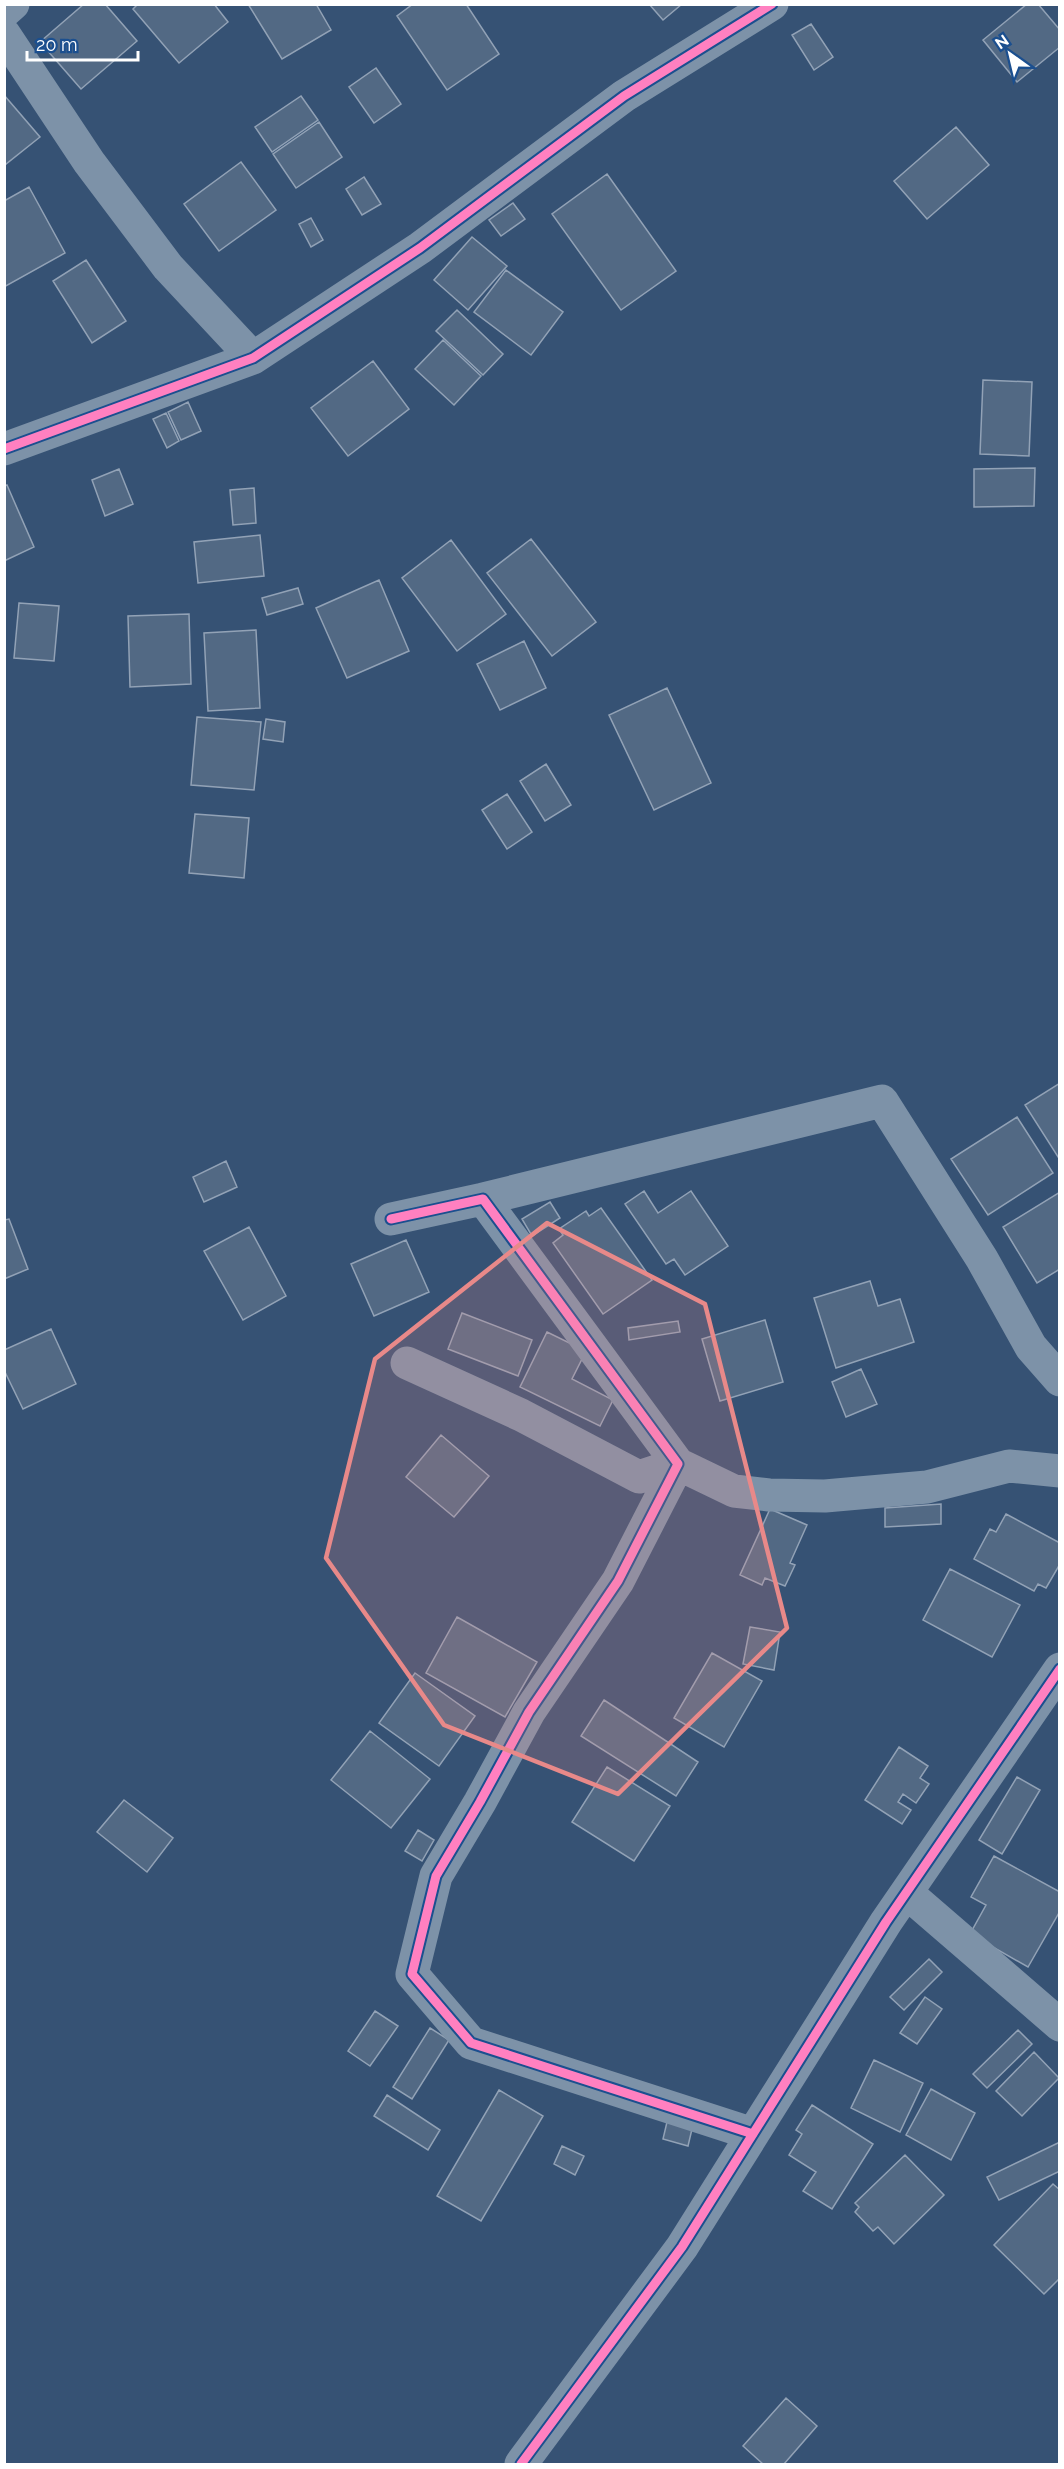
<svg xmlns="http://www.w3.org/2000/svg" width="1064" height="2469" font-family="Raleway,sans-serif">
	<rect width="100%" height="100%" fill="#365274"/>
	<path fill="#526984" stroke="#92a2b6" stroke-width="1.5" d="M84,4h21l32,37 -56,48 -41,-47z
		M138,4h76l14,18 -49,41 -46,-54z
		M248,4h68l15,26 -49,29z
		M413,4h53l33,50 -52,36 -50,-74z
		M649,4h33l-19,16z
		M1027,4h11l22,26v17l-43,35 -34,-42z
		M811,24l22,33 -19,13 -22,-35z
		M376,68l25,36 -27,19 -25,-36z
		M4,95l36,42 -34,27 -2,-1z
		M301,96l17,24 -46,32 -17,-25z
		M319,122l23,35 -46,31 -23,-34z
		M956,127l33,38 -62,54 -33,-38z
		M241,162l35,48 -57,41 -35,-47z
		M607,174l69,97 -55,39 -69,-96z
		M364,177l17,27 -19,11 -16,-26z
		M29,187l36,66 -61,34v-86z
		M513,203l12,16 -24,17 -12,-16z
		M311,218l12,22 -12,7 -12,-23z
		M472,237l35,29 -39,44 -34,-30z
		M86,260l40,61 -34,22 -39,-62z
		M506,270l57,42 -32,43 -57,-43z
		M457,310l46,44 -20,21 -47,-44z
		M443,340l38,36 -27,29 -39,-36z
		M373,361l36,48 -61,47 -37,-48z
		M983,380l49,2 -3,74 -49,-2z
		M188,402l13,29 -20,9 -13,-28z
		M166,413l13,28 -12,7 -14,-29z
		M1035,468l-1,38 -60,1v-38z
		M119,469l14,35 -28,12 -13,-36z
		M7,485l27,62 -30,14v-75z
		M254,488l2,35 -23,2 -3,-35z
		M260,535l4,41 -66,7 -4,-41z
		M531,539l65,83 -44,34 -65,-83z
		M451,540l55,74 -49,37 -55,-73z
		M379,580l30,71 -62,27 -31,-70z
		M298,588l5,16 -36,11 -5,-17z
		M19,603l40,3 -5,55 -40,-3z
		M189,614l2,70 -61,3 -2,-71z
		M256,630l4,78 -52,3 -4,-78z
		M524,641l22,47 -46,22 -23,-46z
		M667,688l44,95 -57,27 -45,-95z
		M197,717l64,5 -7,68 -63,-5z
		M266,719l19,3 -2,20 -20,-3z
		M546,764l25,41 -26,16 -25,-40z
		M507,794l25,38 -25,17 -25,-39z
		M195,814l54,4 -5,60 -55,-5z
		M1060,1083v77l-35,-55z
		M1017,1117l36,56 -65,42 -37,-56z
		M226,1161l11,26 -33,15 -11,-25z
		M644,1191l14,22 33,-22 37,55 -43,29 -11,-16 -8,5 -41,-60z
		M1060,1192v77l-23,14 -34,-56z
		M550,1202l10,16 -28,18 -10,-17z
		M601,1208l51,72 -49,34 -50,-71 10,-8 -4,-6 27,-18 3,5z
		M9,1219l19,50 -24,10v-59z
		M249,1227l37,69 -43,24 -39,-69z
		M406,1240l23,52 -55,24 -23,-52z
		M870,1281l8,25 22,-7 14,43 -78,26 -22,-70z
		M462,1313l70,27 -14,36 -70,-27z
		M765,1320l18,62 -63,19 -18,-62z
		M678,1321l2,11 -51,8 -1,-12z
		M51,1329l25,55 -53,25 -19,-39v-20z
		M547,1332l39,19 -14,28 41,21 -13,26 -80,-39z
		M861,1369l16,35 -31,13 -14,-35z
		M441,1435l48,41 -35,41 -48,-40z
		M941,1504v20l-56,3v-19z
		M770,1509l37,16 -17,38 5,2 -10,21 -20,-8 -3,7 -22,-10z
		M1006,1514l54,29v21l-14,24 -8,-4 -4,7 -60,-32 16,-30 6,3z
		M950,1569l70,36 -28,52 -69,-37z
		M457,1617l80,45 -32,55 -79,-44z
		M750,1627l30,5 -6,38 -31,-6z
		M712,1653l50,28 -38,66 -50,-29z
		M415,1673l60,43 -36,50 -60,-43z
		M604,1700l94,62 -22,34 -95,-60z
		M370,1731l60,48 -39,49 -60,-48z
		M899,1747l29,19 -8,12 9,6 -13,19 -13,-9 -5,8 13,8 -9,14 -37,-24z
		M607,1767l63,39 -36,55 -62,-39z
		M1017,1777l23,13 -38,64 -23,-14z
		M124,1800l49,38 -26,34 -50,-40z
		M418,1830l16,10 -12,21 -17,-10z
		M994,1856l66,36v19l-32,56 -58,-33 16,-29 -15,-8z
		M929,1959l13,13 -38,38 -14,-13z
		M925,1997l17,12 -25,35 -17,-11z
		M375,2011l23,15 -28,40 -22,-15z
		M430,2028l19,12 -37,59 -19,-12z
		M1018,2030l14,14 -45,44 -14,-14z
		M1034,2052l25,26 -37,38 -26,-25z
		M874,2060l49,23 -23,49 -49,-24z
		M931,2089l44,24 -24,47 -45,-25z
		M499,2090l44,26 -62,105 -44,-25z
		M387,2095l53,35 -12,20 -54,-34z
		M812,2105l61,39 -41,65 -29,-18 13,-19 -27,-17 13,-21 -6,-4z
		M667,2122l25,7 -4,17 -25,-7z
		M1060,2142v29l-61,29 -12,-23z
		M562,2146l22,10 -9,19 -21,-11z
		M905,2155l39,40 -50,49 -16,-17 -5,4 -18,-19 4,-5 -4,-4z
		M1053,2184l7,6v88l-16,16 -50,-49z
		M786,2398l31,28 -33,38h-21l-20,-18z"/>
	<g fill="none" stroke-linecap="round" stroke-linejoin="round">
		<path stroke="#7d92a8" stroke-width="33" d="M4,12l9,-8
			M4,34l85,128 79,105 85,91
			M4,449l249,-91 167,-110 204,-152 148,-92
			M483,1199l399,-98 100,158 49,88 29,33
			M391,1219l92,-20 195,265 -60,117 -89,131 -49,90 -44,74 -24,98 59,69 282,91
			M407,1363l114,52 118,62 39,-13 56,27 35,4 56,1 102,-9 82,-21 51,5
			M907,1893l153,132
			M521,2464l161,-217 204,-325 174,-253"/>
		<g stroke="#1b4f8f" stroke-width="13">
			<path id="cycleway" d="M4,449l249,-91 167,-110 204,-152 148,-92
				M391,1219l92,-20 195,265 -60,117 -89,131 -49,90 -44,74 -24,98 59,69 282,91
				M521,2464l161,-217 204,-325 174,-253"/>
		</g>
		<use href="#cycleway" stroke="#ff80c0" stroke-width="9"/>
	</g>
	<path fill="#e88989" fill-opacity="0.2" stroke="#e88989" stroke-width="4.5" stroke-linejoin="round" d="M547,1223l158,81 82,324 -169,166 -174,-69 -118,-167 49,-199z"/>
	<rect width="1064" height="2469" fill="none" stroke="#ffffff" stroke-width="12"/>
	<g transform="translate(1010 54) rotate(326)" stroke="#1b4f8f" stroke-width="4.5" paint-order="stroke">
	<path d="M0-4.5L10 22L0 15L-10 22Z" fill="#ffffff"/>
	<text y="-9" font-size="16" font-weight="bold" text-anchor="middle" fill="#ffffff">N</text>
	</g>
	<path d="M27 51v9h111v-9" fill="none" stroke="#ffffff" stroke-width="3"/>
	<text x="36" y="51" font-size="18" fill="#ffffff" stroke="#1b4f8f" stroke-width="4.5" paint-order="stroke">20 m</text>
</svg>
